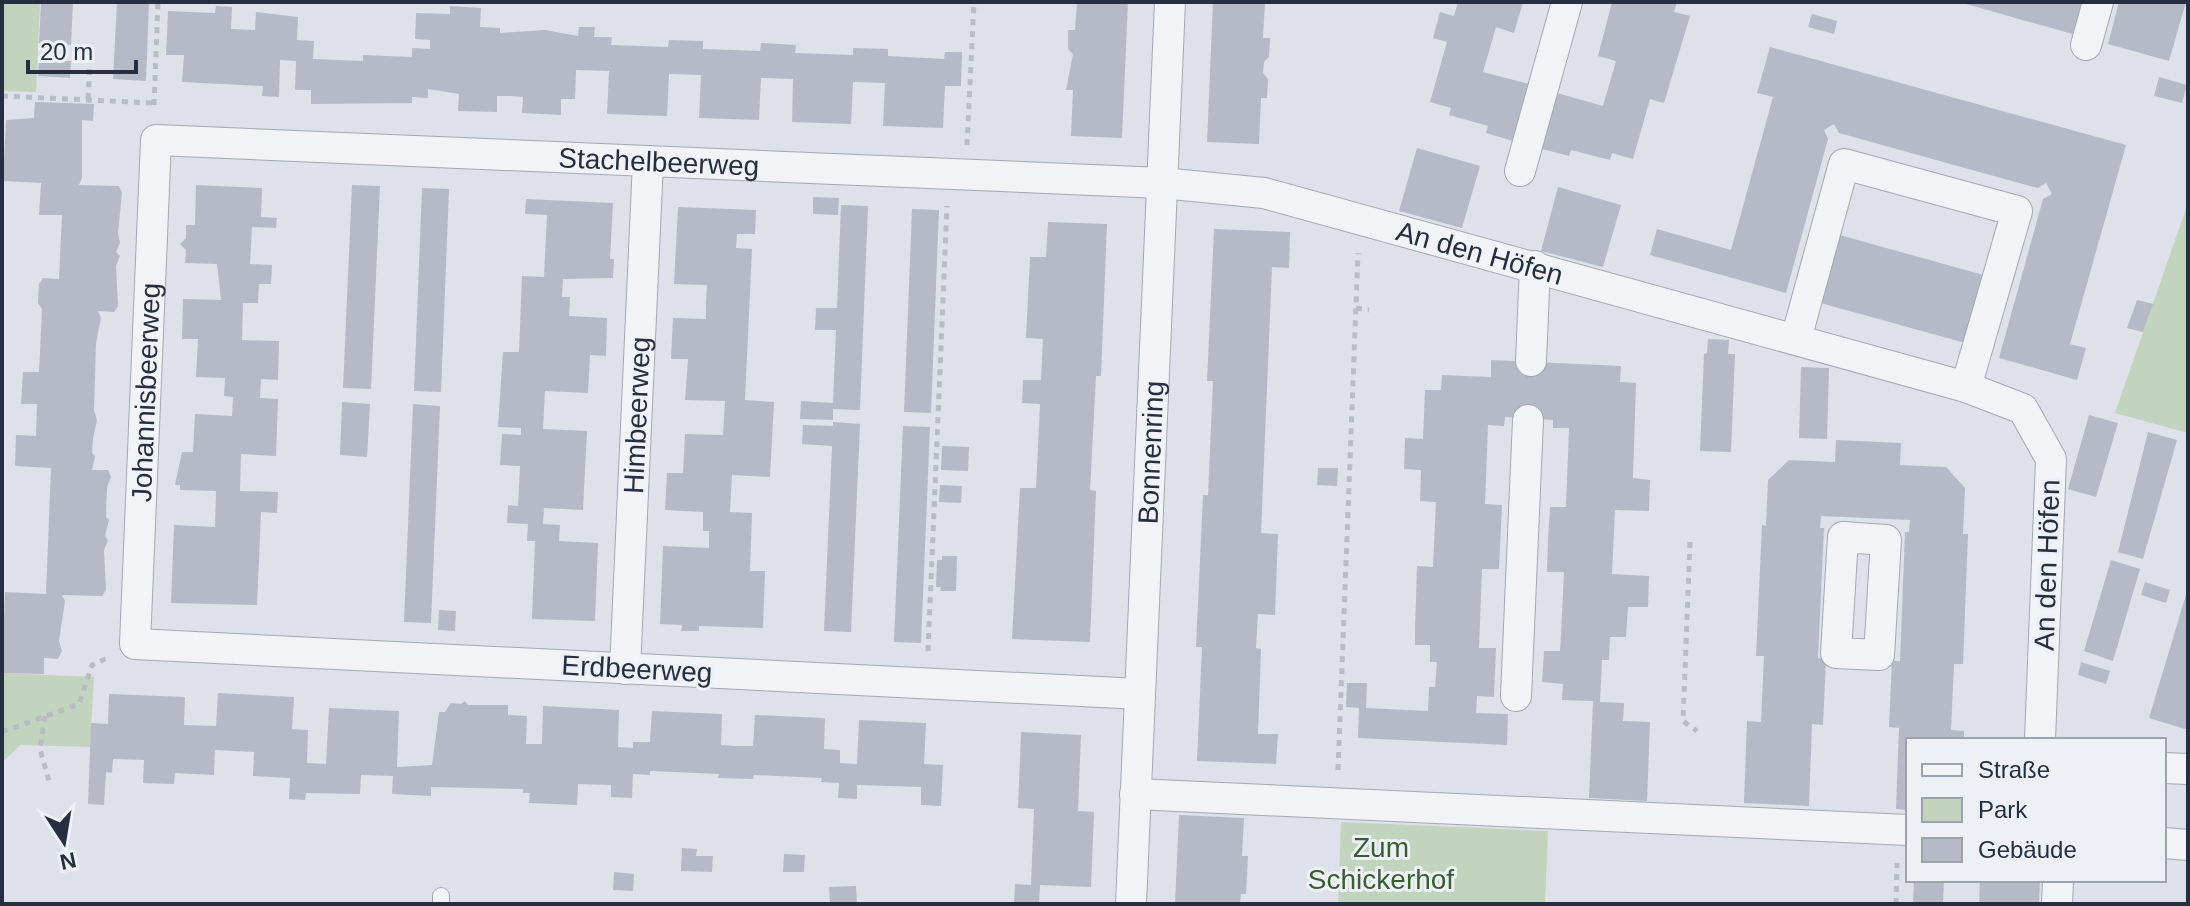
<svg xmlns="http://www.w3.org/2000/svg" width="2190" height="906" font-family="Helvetica,sans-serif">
	<rect width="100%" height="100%" fill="#dee1e9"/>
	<path fill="#c2d3be" d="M2,2h38l-4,90 -34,-1z
		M2188,203v230l-73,-20z
		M2,673l92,4 -4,70 -69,-2 -19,17z
		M1341,822l207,9 -3,73h-207z"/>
	<path fill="#b5bac6" d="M41,2h32l-2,43 -32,-2z
		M117,2h32l-3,79 -33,-2z
		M1077,2h51l-6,136 -51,-2 2,-46h-7l7,-36 -5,-5v-19h7z
		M1213,2h52l-2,36h7l-1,19 -5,5 -1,11 5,6 -1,19h-6l-2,46 -52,-2z
		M1458,2h65l-9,31 -18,-6 -13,45 46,12 -16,57 -27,-8 2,-7 -39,-11 2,-7 -21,-6 17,-60 -14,-4 7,-26 14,4z
		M1612,2h65l-3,10 16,4 -26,87 -14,-4 -17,60 -21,-6 -2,7 -39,-10 -2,6 -27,-7 15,-56 46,13 13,-45 -18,-5z
		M1959,2h126l-9,33z
		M2119,2h67l-17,59 -61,-17z
		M216,6l16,1 -1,22 24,1 1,-18 42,5 -1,23 17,1 -1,18 50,2v-6l49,2v-9l18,1v-9l-15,-1 1,-26 34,1v-8l31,2 -1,19 20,1v5l45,-3 33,6 1,-9h16l-1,10h18l-1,8 57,2 1,-7 34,1v8l57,2 1,-8 35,2 -1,8 58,2v-7l35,1v7l56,3 1,-7h17l-1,34h-16l-2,42 -60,-2 2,-43 -32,-1 -2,42 -59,-2 1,-43 -32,-1 -2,42 -60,-2 2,-43 -32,-1 -2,42 -60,-2 2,-43 -33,-1 -1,29h-14v16l-39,-2 1,-16 -12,-1h-14v16l-39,-1 1,-17 -31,-5v9l-16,-1v6l-101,1v-14h-16l1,-29 -16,-1 -1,37 -17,-1 1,-10 -81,-4 2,-27h-18l2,-44 47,2z
		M1812,14l25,7 -3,13 -26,-7z
		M1770,47l356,98 -56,199 16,4 -9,32 -78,-22 44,-159 9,-5 -6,-11 -8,5 -48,-13 -151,-42 -5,-9 -10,6 4,9 -42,154 -136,-38 7,-26 74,21 42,-153 -16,-4z
		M39,60l32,1 -1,17 -32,-2z
		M2159,77l28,8 -5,18 -28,-7z
		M35,102l59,2 -1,17 -11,-1v58l-3,7 40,1 3,7 -4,40 2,10 -4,9 4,4 -4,10 2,40 -4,6 -16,-1 3,7 -5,25 -2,67 3,10 -4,18 -1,15 3,3 -3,14h16l3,7 -4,10 -1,30 3,3 -4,16 3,4 -4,10 2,40 -4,6 -40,-1 3,6 -6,40 3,10 -4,8 -14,-1v16l-42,-1 3,-81 41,2 5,-126 -36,-2 1,-31 20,1 1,-32h-16l2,-32h16l3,-63 -4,-6 1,-19 4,-6 16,1 3,-64h-23l2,-32 -38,-2 3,-61 28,-2z
		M1417,148l63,18 -18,62 -63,-17z
		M196,185l66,3 -1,29 16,1 -1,10 -24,-1 -2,37 22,1 -1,19h-12l-1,19h-15l-1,37 37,1 -1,39 -17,-1 -1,19 18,1 -2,57 -35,-2 -1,37 38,1 -1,21 -16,-1 -4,93 -86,-2 3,-78 41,2 1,-36 -36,-1v-5h-5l7,-33h11l2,-38 37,2 1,-19 -9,-1 1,-18 -29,-1 2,-38h-16l1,-40 38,1 -4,-36 -32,-1 1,-13 -6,-6 6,-6v-13h9z
		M352,185l28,1 -9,203 -28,-1z
		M1558,187l63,18 -18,62 -62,-16z
		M422,188l27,1 -8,203 -27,-1z
		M813,197l26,1 -1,17 -25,-1z
		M526,199l87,4 -3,56h4l-1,19 -50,1 -1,18h8l-1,19 38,2 -1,38 -16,-1 -2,38 -43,-2 -1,20 -1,18 44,2 -4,79 -39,-2 -1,16 17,1 -1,16 39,2 -3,78 -63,-2 3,-78h-8l1,-17 -21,-1 1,-18 10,1 2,-40 -20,-1 2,-31 19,1v-7l-23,-1 5,-75h16l3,-76 22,1 3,-62 -22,-1z
		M841,205l27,1 -8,204 -27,-1v11l-33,-1 1,-18 32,2 3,-73h-21l1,-22h21z
		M678,207l78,3 -1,24h-18l-1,14 16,1 -7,151 29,2 -4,75 -38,-2 -2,37 22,1 -2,58h15l-2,57 -64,-2v5h-18l1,-6 -22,-1 3,-78 46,2v-17h-6v-19l-38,-2 2,-37h16l2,-39 38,1 2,-34 -40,-1 3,-41h-17l2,-41 33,1v-16l1,-18 -33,-1z
		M912,209l27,1 -8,203 -27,-1z
		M1048,222l59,2 -6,152h-5l-6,114 6,1 -6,151 -78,-3 8,-151h16l4,-84 -18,-1 1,-23h18l2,-41 -17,-1 4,-81h16z
		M1214,229l76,3 -1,36 -17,-1 -11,266 17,1 -3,81 -17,-1 -2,34 5,1 -3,85h20l-2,30 -79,-3 5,-114h-6l7,-152h5l5,-114h-6z
		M1836,234l151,42 -18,68 -152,-42z
		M2137,300l16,4 -10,28 -16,-4z
		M1708,339l21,1 -1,14h7l-4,98 -31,-1 4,-97 3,-1z
		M1491,360l130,6 -1,16 16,1 -3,95 17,2 -1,31 -34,-1 -3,64 37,2 -1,31h-20l-2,30h-16l-1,23h-7l-2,42 24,1 -1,18 27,1 -3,79 -58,-3 4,-97 -31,-1 1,-16 -21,-2 2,-31h16l1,-16 3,-63h-17l1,-33 2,-32h16l3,-79h-16v-8l-48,-3 -1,9 -16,-1 -3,79 17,1 -3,64h-17l-3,79h17l-2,49 -17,-1 -1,17 32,1 -1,31 -149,-7 1,-30 -13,-1 1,-24h20l-1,25 62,3 1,-24h6l2,-25h-7v-17h-15v-16l2,-63 16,1 3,-65 -16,-1 1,-31 -17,-1 1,-31 18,1 2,-49h16l1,-15 49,2z
		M1801,367l28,1 -2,71 -28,-1z
		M342,402l28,2 -3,53 -27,-2z
		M413,404l27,2 -9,217 -27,-1z
		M2089,415l29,8 -22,74 -28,-8z
		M833,422l27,2 -9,208 -27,-1 8,-185 -30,-2 1,-19 30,1z
		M903,426l27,1 -9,216 -27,-1z
		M2148,432l29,8 -34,119 -25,-7z
		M1836,440l65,3 -1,22 46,2 19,21 -2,46h5l-5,130h-9l-3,66 13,1v9h-56v70l-12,-1 3,-81 -10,-1 3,-66h8l5,-129h4l1,-12 -89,-4 -1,12h4l-6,130 8,1 -3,66 -11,-1 -3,82 -65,-3 3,-82 14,1 3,-66h-8l6,-131 4,1 2,-46 21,-20 46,2z
		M942,446l27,1 -1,24 -27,-1z
		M1318,468h20l-1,18 -20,-1z
		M940,485l22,1 -1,17 -22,-1z
		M942,556h15l-1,35h-16l1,-4h-5l1,-27h5z
		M2111,560l29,9 -27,92 -29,-10z
		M2145,582l25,8 -4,13 -25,-8z
		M2188,588v142l-39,-12z
		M439,610l17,1 -1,20 -17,-1z
		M2081,662l29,9 -4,13 -28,-9z
		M218,693l76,4 -2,32 16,1 -1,33 19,1 3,-56 70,3 -2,56 35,-2 7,-53h6l6,-9 10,1 4,-3 3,4h40v10l19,1 -1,28h16l1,-38 76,4 -1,37 15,1v-6h17l2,-31 70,3 -1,31 16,1h16l2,-31 70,3 -1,31 16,1v13l17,1 2,-44 67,3 -2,41 19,1 -2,41 -20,-1v-18l-64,-2v14l-19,-1 1,-15 -18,-1 1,-4 -68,-3 -1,4 -35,-1 1,-4 -69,-3v4l-17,-1 -1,24 -21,-1v-12l-33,-1 -1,21 -48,-2 1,-10h-7v-4l-92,-2v9l-39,-2 1,-18 -32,-1 -1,19 -54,-1 -1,7 -16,-1 1,-21 -37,-2 1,-24 -39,-2 -1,25 -39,-2 -1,11 -31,-1 1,-23 -31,-1 -1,14 -6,-1 -2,33 -16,-1 3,-81 17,1 1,-30 76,3 -1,28 32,1z
		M1021,732l60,3 -3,76 16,1 -3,75 -51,-2 -1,19h-25l1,-20 16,1 3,-76 -16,-1z
		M1179,815l65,3 -2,38h6l-2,38h-5l-1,10h-65z
		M682,848l15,1 -1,7h17l-1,16 -31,-1z
		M784,854l21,1 -1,17h-21z
		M614,872l20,2 -1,17 -20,-1z
		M1914,880h30l-1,24h-30z
		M1980,880h60l-1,24h-60z
		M856,886l1,18h-27l-1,-17z"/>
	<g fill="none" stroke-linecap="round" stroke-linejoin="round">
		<g stroke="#a3a8b3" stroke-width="18">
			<path id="lane" d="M441,896v8"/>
		</g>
		<g stroke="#a3a8b3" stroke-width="32">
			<g id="street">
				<path d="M2086,45l12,-43"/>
				<path d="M1520,171l47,-169"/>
				<path d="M1796,339l48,-175 173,47 -51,176"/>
				<path d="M1531,361l4,-95"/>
				<path d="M1843,537l43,3 -7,115 -43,-2z"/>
				<path id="s1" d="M625,669l23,-507"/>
				<path id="s2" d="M1140,694l-1005,-50 21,-504 1006,43 102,10 702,194 57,22 28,50 -11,281"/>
				<path d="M1516,696l12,-276"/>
				<path d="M2164,768l24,1"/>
				<path d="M1135,794l773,36"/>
				<path d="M2164,843l24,2"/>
				<path id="s3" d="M1131,904l39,-902"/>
				<path d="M2057,904l1,-24"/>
			</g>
		</g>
		<path stroke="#b8bcc4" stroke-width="5" stroke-dasharray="6 6" stroke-linecap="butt" d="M2,96l151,7
			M88,99l2,-35
			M154,105l4,-103
			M967,145l7,-143
			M1356,308l13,2
			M1690,542l-7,179 14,10
			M928,651l19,-445
			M45,716l-5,33 9,32
			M2,732l77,-28 13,-39 15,-7
			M1338,770l20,-517
			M1896,904l1,-41"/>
		<use href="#lane" stroke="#f1f3f7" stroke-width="16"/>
		<use href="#street" stroke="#f1f3f7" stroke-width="30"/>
	</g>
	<g text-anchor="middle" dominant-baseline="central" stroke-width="6" stroke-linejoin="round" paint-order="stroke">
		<g font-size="28" fill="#262e41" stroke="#edf1f6">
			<text stroke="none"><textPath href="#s2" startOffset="2014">Stachelbeerweg</textPath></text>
			<text stroke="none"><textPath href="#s2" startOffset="2844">An den Höfen</textPath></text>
			<text stroke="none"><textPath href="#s2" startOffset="1258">Johannisbeerweg</textPath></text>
			<text stroke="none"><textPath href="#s1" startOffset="254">Himbeerweg</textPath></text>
			<text stroke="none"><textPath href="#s3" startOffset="452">Bonnenring</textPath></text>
			<text transform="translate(2047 565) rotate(-88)">An den Höfen</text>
			<text transform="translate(637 669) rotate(3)">Erdbeerweg</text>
		</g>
		<g font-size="28" fill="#385d32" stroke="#edf1f6">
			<text x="1381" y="847">Zum<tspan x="1381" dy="32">Schickerhof</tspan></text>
		</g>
	</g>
	<rect width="2190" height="906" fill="none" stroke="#262e41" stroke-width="8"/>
	<rect x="1906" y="738" width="260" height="144" fill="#edf1f6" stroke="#9da3ae" stroke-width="2"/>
	<rect x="1922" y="764" width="40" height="12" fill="#f1f3f7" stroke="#9da3ae" stroke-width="2"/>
	<text x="1978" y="778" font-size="24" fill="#262e41">Straße</text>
	<rect x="1922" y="798" width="40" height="24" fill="#c2d3be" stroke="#9da3ae" stroke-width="2"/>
	<text x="1978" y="818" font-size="24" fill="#262e41">Park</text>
	<rect x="1922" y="838" width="40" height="24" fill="#b5bac6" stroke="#9da3ae" stroke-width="2"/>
	<text x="1978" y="858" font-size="24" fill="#262e41">Gebäude</text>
	<g transform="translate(64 842) rotate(168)" stroke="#edf1f6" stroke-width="6" paint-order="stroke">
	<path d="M0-6L14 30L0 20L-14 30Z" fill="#262e41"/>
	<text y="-12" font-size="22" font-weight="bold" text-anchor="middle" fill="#262e41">N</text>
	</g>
	<path d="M28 60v12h108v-12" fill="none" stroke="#262e41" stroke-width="4"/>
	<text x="40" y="60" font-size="24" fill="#262e41" stroke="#edf1f6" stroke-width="6" paint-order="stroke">20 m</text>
</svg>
